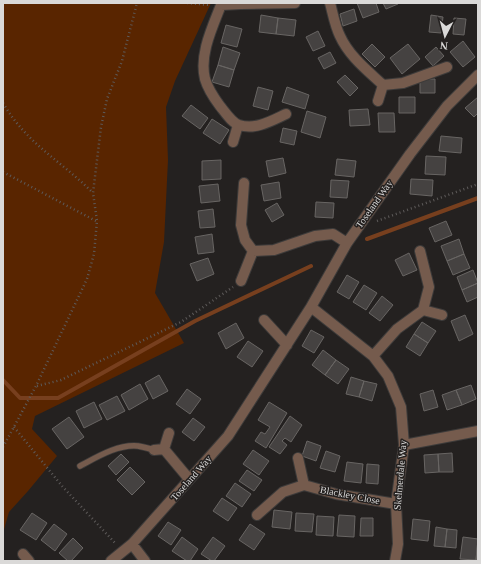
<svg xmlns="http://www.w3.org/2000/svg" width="481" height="564" font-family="Georgia,serif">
	<rect width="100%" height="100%" fill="#242120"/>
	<path fill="#592500" d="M3,3h208l-36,78 -9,26 2,53 -4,82 -9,51 29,50 -149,73 -3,13 25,27 -29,35 -19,21 -6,21 1,28h-1z"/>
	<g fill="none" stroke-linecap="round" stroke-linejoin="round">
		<path stroke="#773f1e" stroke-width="4" d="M367,239l111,-41
			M3,380l17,18h38l137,-77 116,-55"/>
	</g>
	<path fill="#454241" stroke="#686563" d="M357,3h19l3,9 -16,6z
		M383,3h15v1l-12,5z
		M354,9l3,12 -14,5 -3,-12z
		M261,15l17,3 -2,16 -17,-2z
		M431,15l12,2 -2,16 -12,-1z
		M278,18l18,2 -2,16 -18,-2z
		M454,18l12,1 -2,16 -11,-1z
		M226,25l16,4 -5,18 -16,-4z
		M318,31l7,15 -12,5 -7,-14z
		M463,41l12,16 -12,10 -13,-15z
		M372,44l13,13 -10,10 -13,-13z
		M408,44l12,15 -18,15 -12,-16z
		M223,47l17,6 -6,17 -16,-5z
		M436,47l8,9 -11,10 -8,-9z
		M330,52l6,11 -12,6 -6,-11z
		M218,65l16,5 -5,17 -17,-5z
		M345,75l13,13 -8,8 -13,-14z
		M420,79h15v14h-15z
		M258,87l15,4 -5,19 -15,-4z
		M287,87l22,8 -4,14 -23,-7z
		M399,97h16v16h-16z
		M478,97v16l-4,4 -9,-9z
		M191,105l17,13 -8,11 -18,-13z
		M368,109l2,16 -20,1 -1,-16z
		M307,111l19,6 -6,21 -19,-6z
		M378,113h16l1,19h-16z
		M212,119l17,11 -9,14 -17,-11z
		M283,128l14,3 -3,14 -14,-3z
		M441,136l21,2 -1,15 -22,-2z
		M426,156l20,1 -1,18 -20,-1z
		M283,158l3,15 -17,4 -3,-16z
		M337,159l19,2 -2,16 -19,-2z
		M221,160v19l-19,1v-19z
		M411,179l22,1 -1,16 -22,-2z
		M331,180l18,1 -2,17 -17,-1z
		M279,182l2,16 -17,3 -3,-16z
		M218,184l2,17 -19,2 -2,-17z
		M316,202l18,1 -1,15 -18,-1z
		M277,203l7,12 -12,7 -7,-12z
		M213,209l2,18 -15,1 -2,-17z
		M446,221l6,14 -17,7 -6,-14z
		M212,234l2,18 -16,2 -3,-17z
		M459,239l5,15 -17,7 -6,-15z
		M409,253l8,17 -14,6 -8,-16z
		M464,254l6,14 -17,7 -6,-14z
		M208,258l6,16 -17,7 -7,-17z
		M473,270l5,13 -16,7 -5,-13z
		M347,275l12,7 -10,17 -12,-7z
		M478,283v14l-11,5 -5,-12z
		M364,285l13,8 -11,17 -13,-8z
		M382,296l11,9 -13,16 -11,-8z
		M465,315l8,19 -14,7 -8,-20z
		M422,322l14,9 -8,12 -14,-9z
		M236,323l8,15 -18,11 -8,-16z
		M311,330l13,7 -10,16 -12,-7z
		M414,334l14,9 -8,13 -14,-9z
		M248,341l15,10 -11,16 -15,-10z
		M323,350l13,10 -11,15 -13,-10z
		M336,360l13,9 -11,15 -13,-9z
		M159,375l9,16 -15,8 -8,-16z
		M351,377l13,4 -5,16 -13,-3z
		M364,381l13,3 -5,17 -13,-4z
		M140,384l8,15 -19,11 -8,-15z
		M471,385l5,14 -14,6 -6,-15z
		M187,389l14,10 -11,15 -14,-10z
		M433,390l5,17 -14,4 -4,-17z
		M456,390l6,15 -15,5 -5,-15z
		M117,396l8,15 -18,9 -8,-15z
		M94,402l8,17 -18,9 -8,-17z
		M269,402l18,11 -21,35 -11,-7 6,-9 4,2 5,-7 -12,-7z
		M290,416l12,9 -11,17 -6,-4 -3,3 5,4 -7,9 -11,-7z
		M69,417l15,20 -17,12 -15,-20z
		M193,418l12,9 -11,14 -12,-9z
		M307,441l14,5 -5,15 -14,-5z
		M253,450l16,11 -10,14 -16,-11z
		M326,451l14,5 -5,16 -15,-4z
		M452,453l1,19h-14l-1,-18z
		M121,454l8,8 -13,13 -8,-9z
		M438,454l1,18 -14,1 -1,-18z
		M347,462l16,2 -2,19 -17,-2z
		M367,464l12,1 -1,19 -12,-1z
		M130,467l15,15 -13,13 -15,-15z
		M247,470l15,10 -8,11 -15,-10z
		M235,483l16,11 -9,13 -16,-11z
		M222,498l15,10 -9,13 -15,-10z
		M274,510l18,2 -2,17 -18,-2z
		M32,513l15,10 -11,17 -16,-10z
		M296,513l18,1 -2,18 -17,-1z
		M339,515l16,1 -1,21 -17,-1z
		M317,516l17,1 -1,19 -17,-1z
		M361,518h12v18h-13z
		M413,519l17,2 -2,20 -17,-2z
		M168,522l13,8 -10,15 -13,-9z
		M54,524l13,10 -12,17 -14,-11z
		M250,524l15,10 -11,16 -15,-10z
		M436,527l11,2 -2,18 -11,-1z
		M447,529l10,1 -1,18 -11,-1z
		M182,537l16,12 -8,12h-3l-15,-10z
		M213,537l12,9 -11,15h-2l-11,-7z
		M463,537l15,2 -2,21 -16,-1z
		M73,538l10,10 -12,13h-3l-9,-8z
		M478,539v21h-2z"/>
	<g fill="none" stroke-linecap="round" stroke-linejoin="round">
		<g stroke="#3d3b3a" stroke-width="7">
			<path id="service" d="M80,466c17,-9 38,-22 58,-20 5,1 10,2 16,4"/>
		</g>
		<g stroke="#3d3b3a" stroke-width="12">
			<path id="minor" d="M221,3v2l20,-1 54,-1
				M330,3c3,11 5,23 10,33 9,20 27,34 43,49l20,-2 44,-16
				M221,5c-9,23 -22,50 -16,74 3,10 9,19 15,27 5,6 12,17 19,19 17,5 32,-4 47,-11
				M378,101l5,-16
				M233,142l5,-17
				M244,183l-3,42 4,15 8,11
				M241,281l12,-30 21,-1 41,-14 18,-2 14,9
				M311,307l62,49 15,20 13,31 3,38 -8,59 2,40 -3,17
				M423,310l19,5
				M264,320l23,25
				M373,356l24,-27 26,-19 6,-23 -9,-36
				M169,433l-5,16 25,30
				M404,445l74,-14
				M154,450l10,-1
				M298,458l6,27
				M257,515l26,-23 21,-7 32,9 60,10
				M132,544l13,17
				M23,554l6,7
				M111,561l21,-17 96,-108 83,-129 36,-64 63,-89 37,-48 31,-31"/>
		</g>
		<path stroke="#5d5a59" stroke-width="2.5" stroke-dasharray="1 3" stroke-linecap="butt" d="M187,3l23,2
			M3,103c24,41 57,57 89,89
			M3,172l93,49
			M377,221l101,-37
			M37,386l24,-6 120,-58 52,-35
			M14,427l48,59 54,58
			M3,447l33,-61 51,-107 7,-25 3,-33 -4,-28 8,-66 6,-28 15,-38 15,-58"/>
		<use href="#service" stroke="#755b4d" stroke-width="5.5"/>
		<use href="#minor" stroke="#755b4d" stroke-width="10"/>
	</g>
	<g text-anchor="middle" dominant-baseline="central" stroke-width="3" stroke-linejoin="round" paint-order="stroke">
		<g font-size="10" fill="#dad9d8" stroke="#242120">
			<text transform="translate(374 204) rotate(-55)">Toseland Way</text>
			<text transform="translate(400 475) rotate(-85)">Skelmerdale Way</text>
			<text transform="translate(191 478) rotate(-49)">Toseland Way</text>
			<text transform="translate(350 495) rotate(11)">Blackley Close</text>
		</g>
	</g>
	<rect width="481" height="564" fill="none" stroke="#dad9d8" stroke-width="8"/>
	<g transform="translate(445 36) rotate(186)" stroke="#242120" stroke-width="3" paint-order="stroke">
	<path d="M0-3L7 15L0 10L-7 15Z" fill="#dad9d8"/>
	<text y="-6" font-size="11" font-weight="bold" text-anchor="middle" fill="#dad9d8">N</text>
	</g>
</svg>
